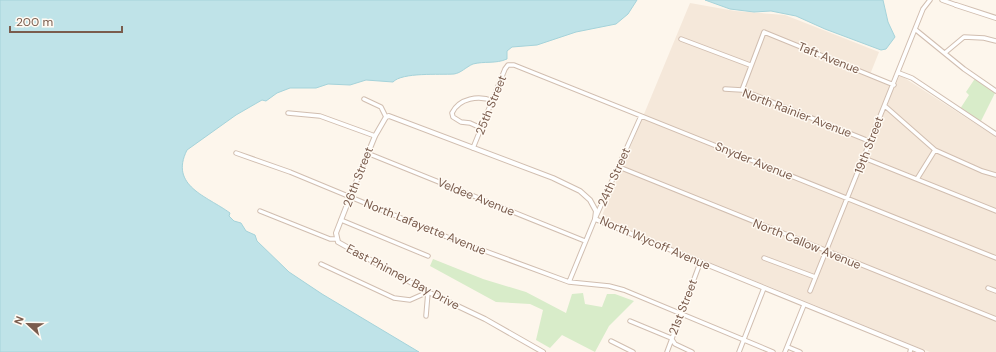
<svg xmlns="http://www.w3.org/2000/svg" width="996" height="352" font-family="'DM Sans',sans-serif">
	<rect width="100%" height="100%" fill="#fdf6ec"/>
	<path fill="#f5e8da" d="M690,3l45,8 50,4 94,37 -10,25 26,9 5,-11 96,62v215h-66l-329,-134z"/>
	<path fill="#d8ecc9" d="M976,77l20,14 -16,32 -20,-14 9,-14 -3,-3z
		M433,259l50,20 43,13 40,21 6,-19 11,-1 2,11 17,3 5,-13h8l19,7 -25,25 -14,26 -33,-17 -12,13 -14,-8 7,-30 -13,-6 -34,-2 -66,-36z"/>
	<path fill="#bfe3e8" stroke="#a5d3da" d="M0,0h637l-9,14 -12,10 -40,8 -39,13 -25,2 -5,4v8c-11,5 -23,2 -34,5 -7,3 -12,9 -19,10 -14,1 -52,-2 -61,8l-27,-2 -16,5 -22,-1 -12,4h-26l-13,5 -11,8 -4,-1 -26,15 -49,35c-18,36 20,46 43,63l-1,3 5,5 7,2 5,8 9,4 2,6 32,31 33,22 97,58h-419z
		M705,0h178l5,22 7,15 -9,12 -5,1 -56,-21 -29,-13 -25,-5 -17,1 -24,-3z"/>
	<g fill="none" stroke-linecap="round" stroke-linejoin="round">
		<g stroke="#d1beb0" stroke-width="5.5">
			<path id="minor" d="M942,0l14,5
				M916,30l48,39 32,22
				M681,39l69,26
				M946,52l18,-15 20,1 12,3
				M899,73l13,5 84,56
				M725,89l17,1 127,51
				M742,90l22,-58 130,53
				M364,99l17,8 5,10
				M885,106l50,44 47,21 14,4
				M288,113l32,3 55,20
				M481,128l-11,-5 -9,-1 -8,-5 -1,-4c7,-15 27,-18 41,-12
				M473,148l32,-79 3,-4h6l482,193
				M236,153l54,19 157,65 122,45 40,4 15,4 149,62
				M367,153l218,88
				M864,158l132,53
				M619,167l377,152
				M917,179l18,-29
				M260,211l70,28h7
				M341,220l87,36
				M764,258l51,19
				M321,264l73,34 16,2 18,-8
				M569,282l25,-61 47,-105
				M988,288l8,3
				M810,291l113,-282 7,-9
				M426,316l2,-24
				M630,321l41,17 4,6 17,8
				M611,341l22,11
				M788,347l12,5
				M667,352l33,-89
				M739,352l25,-64
				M785,352l19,-47
				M910,352l1,-4"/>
		</g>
		<g stroke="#d1beb0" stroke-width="6">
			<path id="tertiary" d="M956,5l40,13
				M543,352l-58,-33 -57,-27 -90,-50 -2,-9 14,-36 25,-61 11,-19 3,-1 164,62 27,13 10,9 6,11 -1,8 327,133"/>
		</g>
		<use href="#minor" stroke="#fff" stroke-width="3.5"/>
		<use href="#tertiary" stroke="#fff" stroke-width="4"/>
	</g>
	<g text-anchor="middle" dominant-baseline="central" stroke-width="3" stroke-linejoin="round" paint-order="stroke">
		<g font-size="12" fill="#7a5c4d" stroke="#fffaf3">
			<text transform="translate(829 58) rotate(22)">Taft Avenue</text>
			<text transform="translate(491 105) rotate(-68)">25th Street</text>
			<text transform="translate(797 113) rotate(21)">North Rainier Avenue</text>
			<text transform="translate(869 145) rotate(-69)">19th Street</text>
			<text transform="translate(754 161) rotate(22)">Snyder Avenue</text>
			<text transform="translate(358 177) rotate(-69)">26th Street</text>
			<text transform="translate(614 177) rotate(-66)">24th Street</text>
			<text transform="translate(476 197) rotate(22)">Veldee Avenue</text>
			<text transform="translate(425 227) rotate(22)">North Lafayette Avenue</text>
			<text transform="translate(655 243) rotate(23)">North Wycoff Avenue</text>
			<text transform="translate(807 244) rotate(22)">North Callow Avenue</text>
			<text transform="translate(403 277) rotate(28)">East Phinney Bay Drive</text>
			<text transform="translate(683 307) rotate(-69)">21st Street</text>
		</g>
	</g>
	<g transform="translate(28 324) rotate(292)" stroke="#fffaf3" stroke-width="3" paint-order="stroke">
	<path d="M0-3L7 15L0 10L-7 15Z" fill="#7a5c4d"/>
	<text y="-6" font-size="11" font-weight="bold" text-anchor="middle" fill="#7a5c4d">N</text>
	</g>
	<path d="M10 26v6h112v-6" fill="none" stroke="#7a5c4d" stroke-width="2"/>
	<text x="16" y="26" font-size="12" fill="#7a5c4d" stroke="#fffaf3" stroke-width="3" paint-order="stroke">200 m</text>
</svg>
